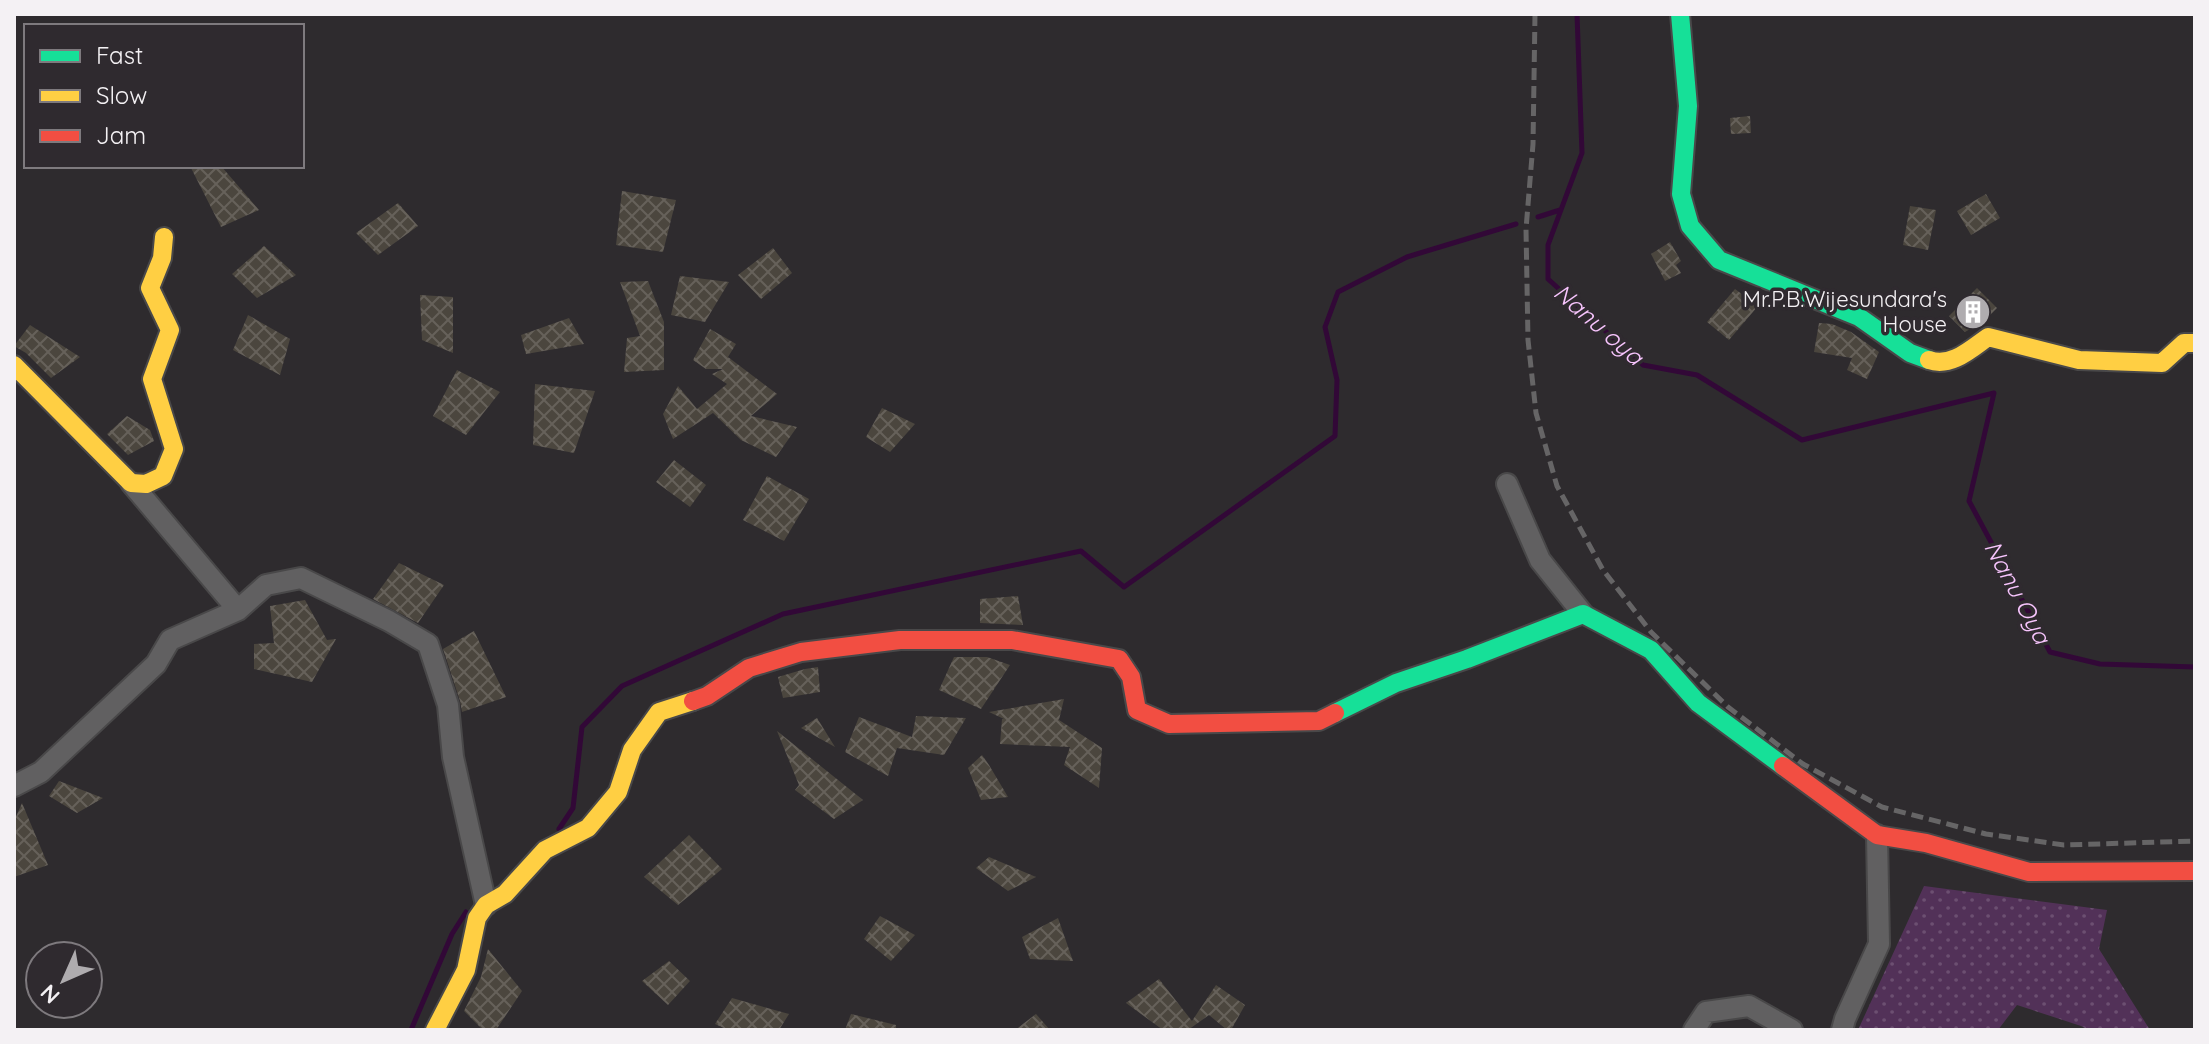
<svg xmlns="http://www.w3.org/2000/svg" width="2209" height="1044" font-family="Quicksand,sans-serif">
	<defs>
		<pattern id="grass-dots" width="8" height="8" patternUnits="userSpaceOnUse" patternTransform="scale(2)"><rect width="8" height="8" fill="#523158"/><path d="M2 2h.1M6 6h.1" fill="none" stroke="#6c4f71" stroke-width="1.8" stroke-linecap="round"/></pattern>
		<pattern id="building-cross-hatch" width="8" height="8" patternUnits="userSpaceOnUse" patternTransform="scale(2)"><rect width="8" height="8" fill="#4b463e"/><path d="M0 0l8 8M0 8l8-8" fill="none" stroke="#66615a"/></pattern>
	</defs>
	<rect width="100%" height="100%" fill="#2e2b2e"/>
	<path fill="url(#grass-dots)" d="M1924,886l183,24 -8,39 51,81h-61l-8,-4 -64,-21 -19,25h-140z"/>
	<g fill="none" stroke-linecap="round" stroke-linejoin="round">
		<path stroke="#320837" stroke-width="5" d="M1577,14l5,139 -34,92v34l95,86 54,10 105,65 192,-47 -25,108 81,151 50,12 95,3
			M1538,217l22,-7
			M559,829l14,-21 9,-81 40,-41 161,-72 298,-63 43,36 211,-151 2,-56 -12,-53 13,-35 69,-35 109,-33
			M411,1030l41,-96 14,-22"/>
	</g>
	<path fill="url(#building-cross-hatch)" d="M1750,116l1,17 -20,1 -1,-16z
		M190,166h31l38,44 -38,17z
		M622,191l54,9 -13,52 -47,-7z
		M1986,194l14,24 -29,17 -14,-24z
		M398,203l20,23 -40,29 -22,-22z
		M1910,206l26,4 -8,40 -25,-5z
		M1670,242l11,19 -5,4 5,8 -16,8 -14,-27z
		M264,246l32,29 -39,23 -25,-24z
		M773,248l19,25 -31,26 -23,-24z
		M680,276l49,6 -24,40 -34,-7z
		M648,281l16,41v48l-40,2 3,-34 13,-2 -20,-54z
		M1977,288l20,20 -13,13 -19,11 -16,-16z
		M1735,289l23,17 -29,34 -22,-18z
		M420,295l33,2v56l-31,-13z
		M248,315l42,24 -10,36 -47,-25z
		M569,318l15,26 -58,10 -5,-19z
		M1819,323l13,1 19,8 28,20 -12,27 -20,-9 5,-12 -38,-6z
		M30,325l50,32 -29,21 -25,-25 -12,-7z
		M710,329l26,15 -8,13 49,37 -26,22 46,11 -21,30 -35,-17 -28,-27 -40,26 -10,-25 15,-28 19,23 30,-25 -15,-10 11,-5h-17l-13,-9z
		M457,370l43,22 -34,43 -33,-19z
		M535,384l60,7 -21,62 -41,-8z
		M882,408l33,16 -25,28 -24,-15z
		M127,416l23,14 4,11 -26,14 -21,-21z
		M674,460l32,25 -16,22 -34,-25z
		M767,476l42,23 -25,42 -41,-21z
		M399,563l45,22 -26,38 -45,-24z
		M1018,596l5,29 -43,-2v-24z
		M305,600l22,40 9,-1 -24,43 -58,-13v-25l20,-1 -4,-37z
		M474,631l32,66 -44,15 -2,-11 -17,-52z
		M954,657h33l23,8 -29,44 -42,-19z
		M818,667l2,25 -37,6 -5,-21 27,-8z
		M1064,699l-5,21 43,28 -3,40 -35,-23 6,-18 -70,-3 2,-25h2l-15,-7z
		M916,716l50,2 -22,37 -47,-7 -9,28 -43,-24 14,-35 53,20z
		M817,718l18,29 -34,-19z
		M777,731l86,69 -29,19 -39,-29 4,-5z
		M982,755l7,10 19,32 -27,3 -13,-32z
		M59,781l44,17 -26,15 -28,-17z
		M22,803l26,62 -34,12v-56z
		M689,835l33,34 -44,36 -34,-28z
		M989,857l47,20 -28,14 -32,-23z
		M880,916l35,19 -24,26 -27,-22z
		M1058,918l15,43 -43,-2 -8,-22z
		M488,949l34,42 -26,39h-13l-19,-19 17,-34z
		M669,961l21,20 -22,24 -26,-24z
		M1159,979l33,42 24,-36 29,20 -14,25h-4l-18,-15 -21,15h-25l-37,-27z
		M732,998l57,16 -10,16h-51l-13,-6z
		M851,1014l45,11v5h-51z
		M1036,1014l14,16h-35z"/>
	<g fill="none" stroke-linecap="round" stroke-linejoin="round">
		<g stroke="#494849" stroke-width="24">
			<path id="street" d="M131,483l107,127
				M1507,484l33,76 43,54
				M14,786l27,-14 115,-108 14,-24 68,-30 28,-25 35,-7 88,43 39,23 20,61 5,52 33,148
				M1694,1030l12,-18 43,-6 43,24
				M1842,1030l3,-11 34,-75 -2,-109"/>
		</g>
		<g stroke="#494849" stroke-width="22">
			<path id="fast" d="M1680,14l8,92 -7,88 9,32 29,34 140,57 51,36 19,7
				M1335,713l61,-30 71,-24 116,-45 68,36 47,53 85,63"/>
		</g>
		<g stroke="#494849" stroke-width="22">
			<path id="slow" d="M1929,360c22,8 42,-11 59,-23l91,23 83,3 22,-20h11
				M14,365l117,118 15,1 17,-8 11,-27 -22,-70 18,-49 -20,-42 12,-30 2,-21
				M435,1030l31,-60 11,-52 9,-13 19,-11 40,-44 43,-22 30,-36 14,-42 27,-38 34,-11"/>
		</g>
		<g stroke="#494849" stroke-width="22">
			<path id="jam" d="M693,701l14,-5 42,-28 52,-16 99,-12h112l107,19 12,18 6,33 32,14 150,-3 16,-8
				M1783,766l94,69 49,8 103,29 166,-1"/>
		</g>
		<use href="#street" stroke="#616061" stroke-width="20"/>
		<use href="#fast" stroke="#16e098" stroke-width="18"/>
		<use href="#slow" stroke="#ffcf43" stroke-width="18"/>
		<use href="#jam" stroke="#f24e42" stroke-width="18"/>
		<path stroke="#666566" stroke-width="5" stroke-dasharray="12 6" stroke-linecap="butt" d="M1535,14l-2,130 -7,85 2,111 8,73 21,73 46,84 48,62 77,75 75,57 79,43 104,27 78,11 131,-4"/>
	</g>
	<defs>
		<g id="building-disc" transform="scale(1.8)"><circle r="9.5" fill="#afacaf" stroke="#2f2a2f"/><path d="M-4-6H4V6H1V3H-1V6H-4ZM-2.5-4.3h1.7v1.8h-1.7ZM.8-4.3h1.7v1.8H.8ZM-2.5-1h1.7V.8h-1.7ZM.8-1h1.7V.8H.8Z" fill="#fff"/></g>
	</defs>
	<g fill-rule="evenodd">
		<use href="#building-disc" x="1973" y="312"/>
	</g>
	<g text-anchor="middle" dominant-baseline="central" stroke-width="7" stroke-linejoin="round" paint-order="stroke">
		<g font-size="22" fill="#f4f1f4" stroke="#2f2a2f" text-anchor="end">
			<text x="1947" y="299">Mr.P.B.Wijesundara's<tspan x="1947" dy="25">House</tspan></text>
		</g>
		<g font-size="24" font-style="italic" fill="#f8c5fe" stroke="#2f2a2f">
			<text transform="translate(1599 324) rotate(41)">Nanu oya</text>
			<text transform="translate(2018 592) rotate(62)">Nanu Oya</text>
		</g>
	</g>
	<rect width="2209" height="1044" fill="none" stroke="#f4f1f4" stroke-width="32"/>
	<rect x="24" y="24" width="280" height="144" fill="#2f2a2f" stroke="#7e7a7e" stroke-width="2"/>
	<rect x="40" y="50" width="40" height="12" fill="#16e098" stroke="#7e7a7e" stroke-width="2"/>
	<text x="96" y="64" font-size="24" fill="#f4f1f4">Fast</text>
	<rect x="40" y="90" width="40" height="12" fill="#ffcf43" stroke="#7e7a7e" stroke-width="2"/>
	<text x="96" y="104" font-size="24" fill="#f4f1f4">Slow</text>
	<rect x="40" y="130" width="40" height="12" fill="#f24e42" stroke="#7e7a7e" stroke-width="2"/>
	<text x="96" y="144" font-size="24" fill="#f4f1f4">Jam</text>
	<g transform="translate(64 980) rotate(225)"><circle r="38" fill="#2f2a2f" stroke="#7e7a7e" stroke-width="2"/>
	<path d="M0-6L14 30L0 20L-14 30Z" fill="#afacaf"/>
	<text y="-12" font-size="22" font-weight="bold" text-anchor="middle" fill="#f4f1f4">N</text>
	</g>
</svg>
